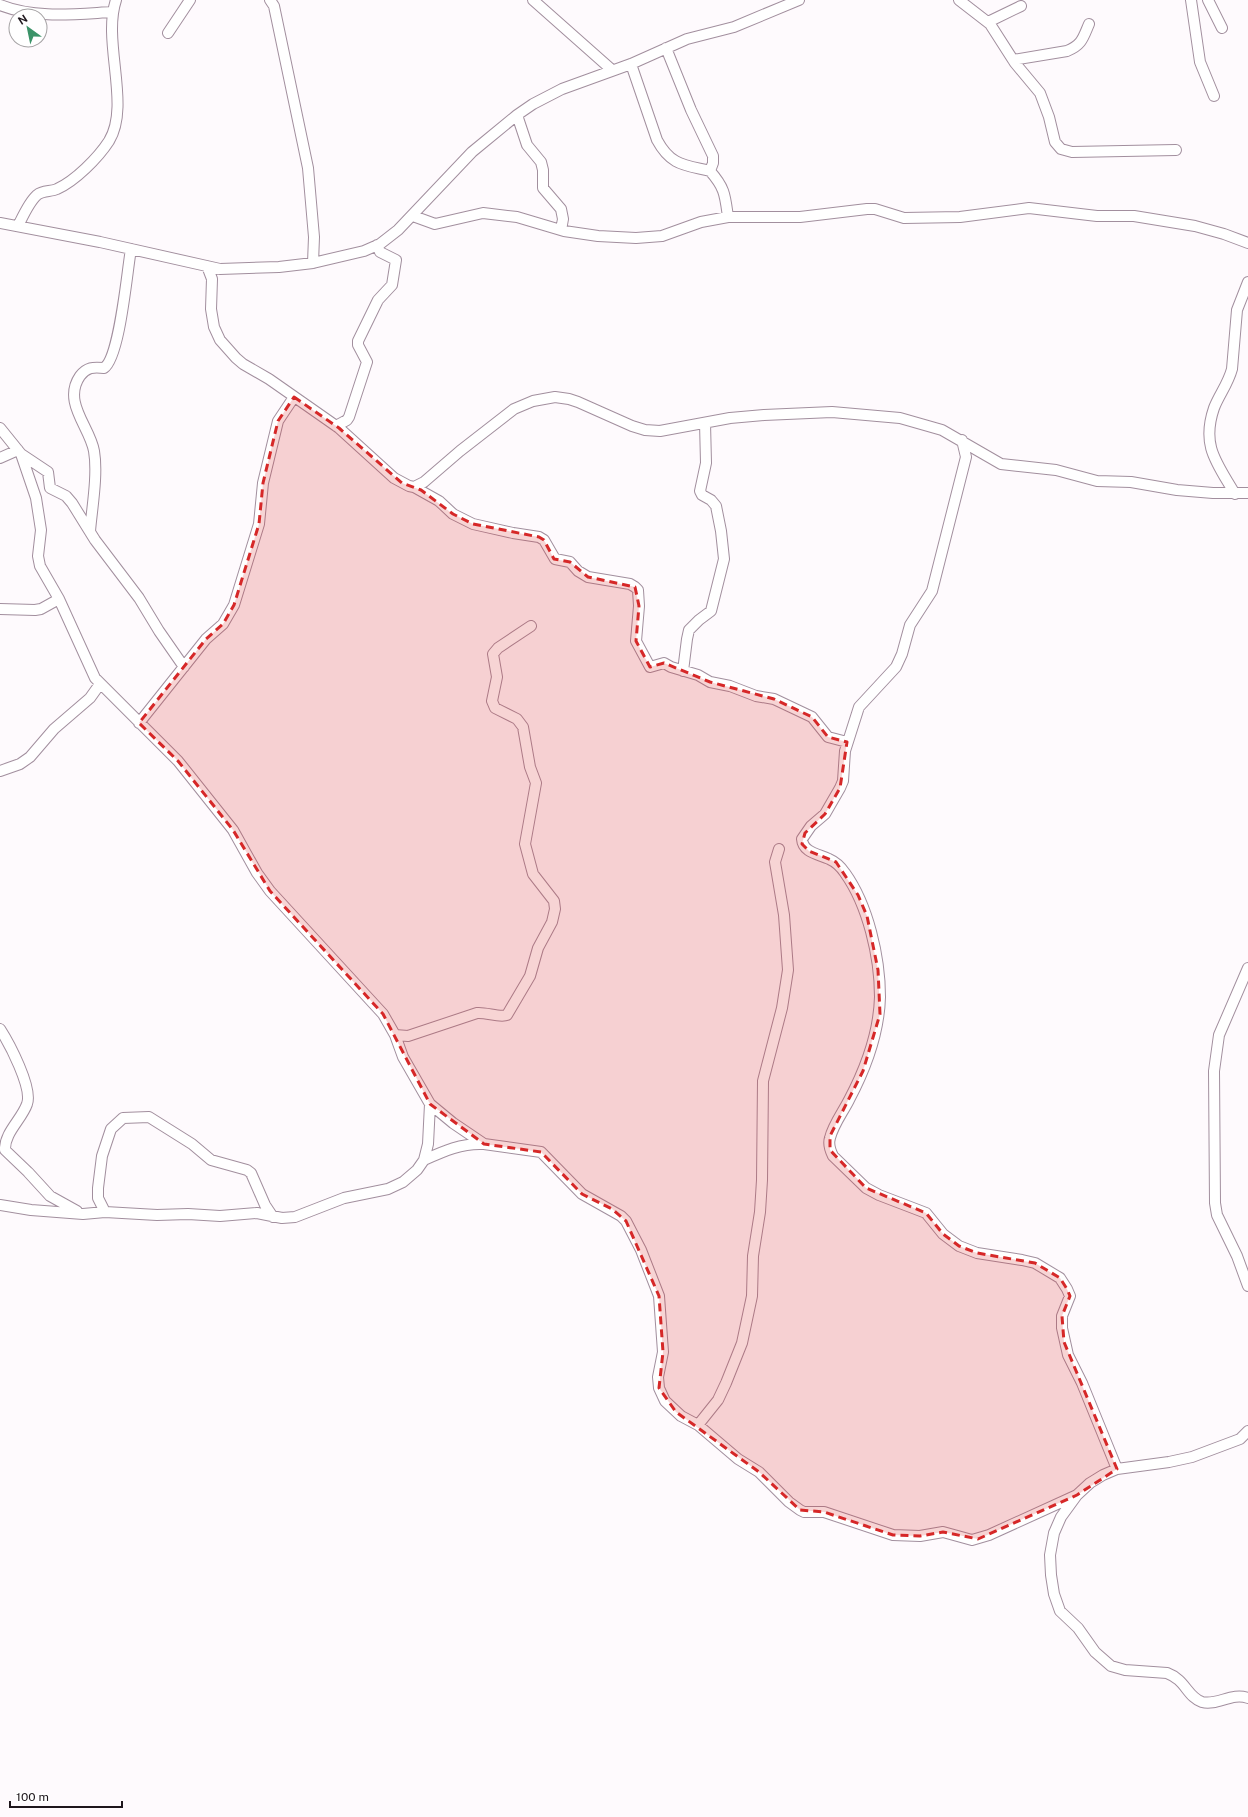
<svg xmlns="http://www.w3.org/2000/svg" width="1248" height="1817" font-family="'Public Sans',sans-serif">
	<rect width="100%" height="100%" fill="#fefafd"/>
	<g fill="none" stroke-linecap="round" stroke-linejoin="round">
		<g stroke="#a28f9e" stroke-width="12">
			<path id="minor" d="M270,0l4,6 34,162 6,69 -1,26
				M533,0l79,70
				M959,0l31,24 25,39 25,30 9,24 6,25 6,7 11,3 104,-2
				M1191,0l9,62 14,34
				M1208,0l14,28
				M0,5c35,14 75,9 112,7
				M988,22l33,-16
				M168,33l22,-33
				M666,48l25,62 22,46v7l-3,8c15,17 15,24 18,46
				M1013,60l54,-9c15,-6 16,-13 22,-27
				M631,64l26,76c14,26 28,25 53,31
				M517,115l10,30 14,17 2,8v18l18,21 2,10 -2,11
				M413,216l22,8 48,-11 34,4 47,14 34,5 38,2 26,-2 39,-14 27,-5h72l67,-8h8l29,9 56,-1 69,-9 68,8h37l61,10 29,8 24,9
				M0,223l100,19 120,27 59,-2 34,-4 51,-12 16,-7 18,-14 74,-78 45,-37 16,-11 29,-15 69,-25 56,-25 47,-12 65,-27
				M18,226c5,-10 11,-24 19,-31 6,-5 14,-3 20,-6 18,-8 41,-31 52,-48 22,-36 -7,-99 7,-141
				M207,266l5,13 -1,30 3,18 6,13 16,18 7,6 26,15 70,49 55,50 15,8 5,1 10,-5 36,-31 54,-42 19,-8 22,-4 14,2 9,3 54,24 13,4 15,1 70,-13 34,-3 68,-3 68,6 42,12 59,34 55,6 41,11 34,1 46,8 36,3h35
				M336,426l11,-6 2,-3 18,-55 -9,-17v-4l20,-41 14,-15 4,-25 -16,-8 -3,-7
				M0,428l21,26 15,44 5,32 -3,26 2,10 19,33 36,79 83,83 55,69 24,43 13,18 113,123 12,21 8,22 27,47 -2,40 -4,16 -7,10 -14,12 -15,7 -44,9 -49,19 -13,1 -25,-5 -37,3 -32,-2 -31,1 -52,-3 -22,2 -52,-4 -31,-5
				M962,440l4,17 -34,134 -22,34 -8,29 -6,13 -37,40 -14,44 -2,30 -3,7 -15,26 -14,12 -9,13c1,14 17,15 27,20 7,3 12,8 16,14 23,32 35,84 35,124 -1,36 -14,71 -31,103 -6,12 -16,25 -19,38 -2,6 0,12 3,18l33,32 13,7 47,18 17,21 16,12 18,7 45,7 13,3 25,15 7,11 3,7 -8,20v12l6,27 14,28 35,86
				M21,454l27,18 2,16 16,8 6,7 23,37 44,58 20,33 25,36
				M0,458l18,-8
				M414,487l25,14 14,13 20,10 40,9 26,4 5,3 11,19 15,3 8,9 10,6 42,7 5,3 3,3 1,16 -3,35 14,26 14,-4 7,4 27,8 12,7 20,4 26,10 18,3 38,18 16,20 19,5
				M1235,494c-18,-31 -34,-48 -21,-86 5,-13 14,-24 18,-39l5,-59 11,-28
				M90,531c2,-23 8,-57 4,-80 -4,-24 -32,-49 -14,-75 7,-9 13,-9 24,-8 16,-11 23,-97 27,-119
				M0,609l35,1 6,-1 18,-10
				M683,671l4,-32 2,-9 10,-10 12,-9 13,-52 -3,-28 -5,-25 -5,-6 -9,-5 -2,-4 6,-28 -1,-40
				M139,723l67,-84 17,-15 11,-19 25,-81 4,-41 15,-62 16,-24
				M0,771l20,-7 10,-7 24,-28 36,-31 10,-14
				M1248,968l-29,67 -5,36 1,132 2,12 20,41 11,30
				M0,1029c9,14 33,59 27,75 -5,15 -23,29 -22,46l23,22 22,24 27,15
				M395,1035l13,1 69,-23c9,-1 23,5 30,2l23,-39 8,-28 14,-26 3,-13 -1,-8 -21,-27 -8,-30 11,-61 -6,-16 -7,-40 -6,-8 -22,-11 -3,-7 5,-24 -4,-23 5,-6 33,-22
				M430,1104l23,19 31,21 57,8 41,42 39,22 5,5 15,29 18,46 4,56 -5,25 1,11 6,13 16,15 17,9 40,34 21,13 30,30 11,8 4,2h20l69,23 27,1 23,-4 29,8 17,-5 88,-40
				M424,1160c20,-9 38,-17 59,-16
				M105,1212l-7,-14v-10l4,-32 9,-27 12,-11 26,-1 43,27 19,16 36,10 4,3 14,32 8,12
				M698,1425l20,-25 8,-17 16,-40 10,-47 1,-40 7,-44 2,-32 1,-99 19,-73 6,-38 -4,-55 -9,-53 4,-13
				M1248,1431l-8,8 -48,18 -23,5 -52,7 -14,6 -13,8 -13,12 -16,22 -7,16 -4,22 1,20 3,19 6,17 18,17 17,24 16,14 14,4 42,3c19,7 20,24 35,29 15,4 30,-10 46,-4"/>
		</g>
		<use href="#minor" stroke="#fff" stroke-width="10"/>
	</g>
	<path fill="#d62828" fill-opacity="0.2" stroke="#d62828" stroke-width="3" stroke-dasharray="8 5" stroke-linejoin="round" d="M294,397l45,31 63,55 19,7 32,24 20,10 66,13 5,3 10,19 16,3 18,15 47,10 4,19 -3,35 14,26 14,-4 46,19 64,17 38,18 16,20 19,5 -7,46 -15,26 -20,19 -3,11 7,7 27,11 22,33 9,21 11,54 2,44 -17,57 -33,65v14l36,38 60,25 17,21 16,12 18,7 58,10 25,15 7,11 3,7 -8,20 2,26 53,127 -40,26 -99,44 -35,-7 -23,4 -27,-1 -69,-23 -24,-2 -41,-38 -83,-60 -17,-24 4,-36 -4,-56 -33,-75 -14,-12 -30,-15 -41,-42 -57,-8 -54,-40 -47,-90 -113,-123 -37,-61 -55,-69 -39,-38 67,-84 17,-15 11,-19 25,-81 4,-41 15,-62z"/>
	<g transform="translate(28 28) rotate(327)"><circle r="19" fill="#ffffff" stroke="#a5a2a4"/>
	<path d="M0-3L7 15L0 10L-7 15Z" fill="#3b9368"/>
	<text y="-6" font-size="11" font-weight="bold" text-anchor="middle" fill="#1e161c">N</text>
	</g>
	<path d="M10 1801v6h112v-6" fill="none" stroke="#1e161c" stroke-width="2"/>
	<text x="16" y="1801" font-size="12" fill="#1e161c" stroke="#ffffff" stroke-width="3" paint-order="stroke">100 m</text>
</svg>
